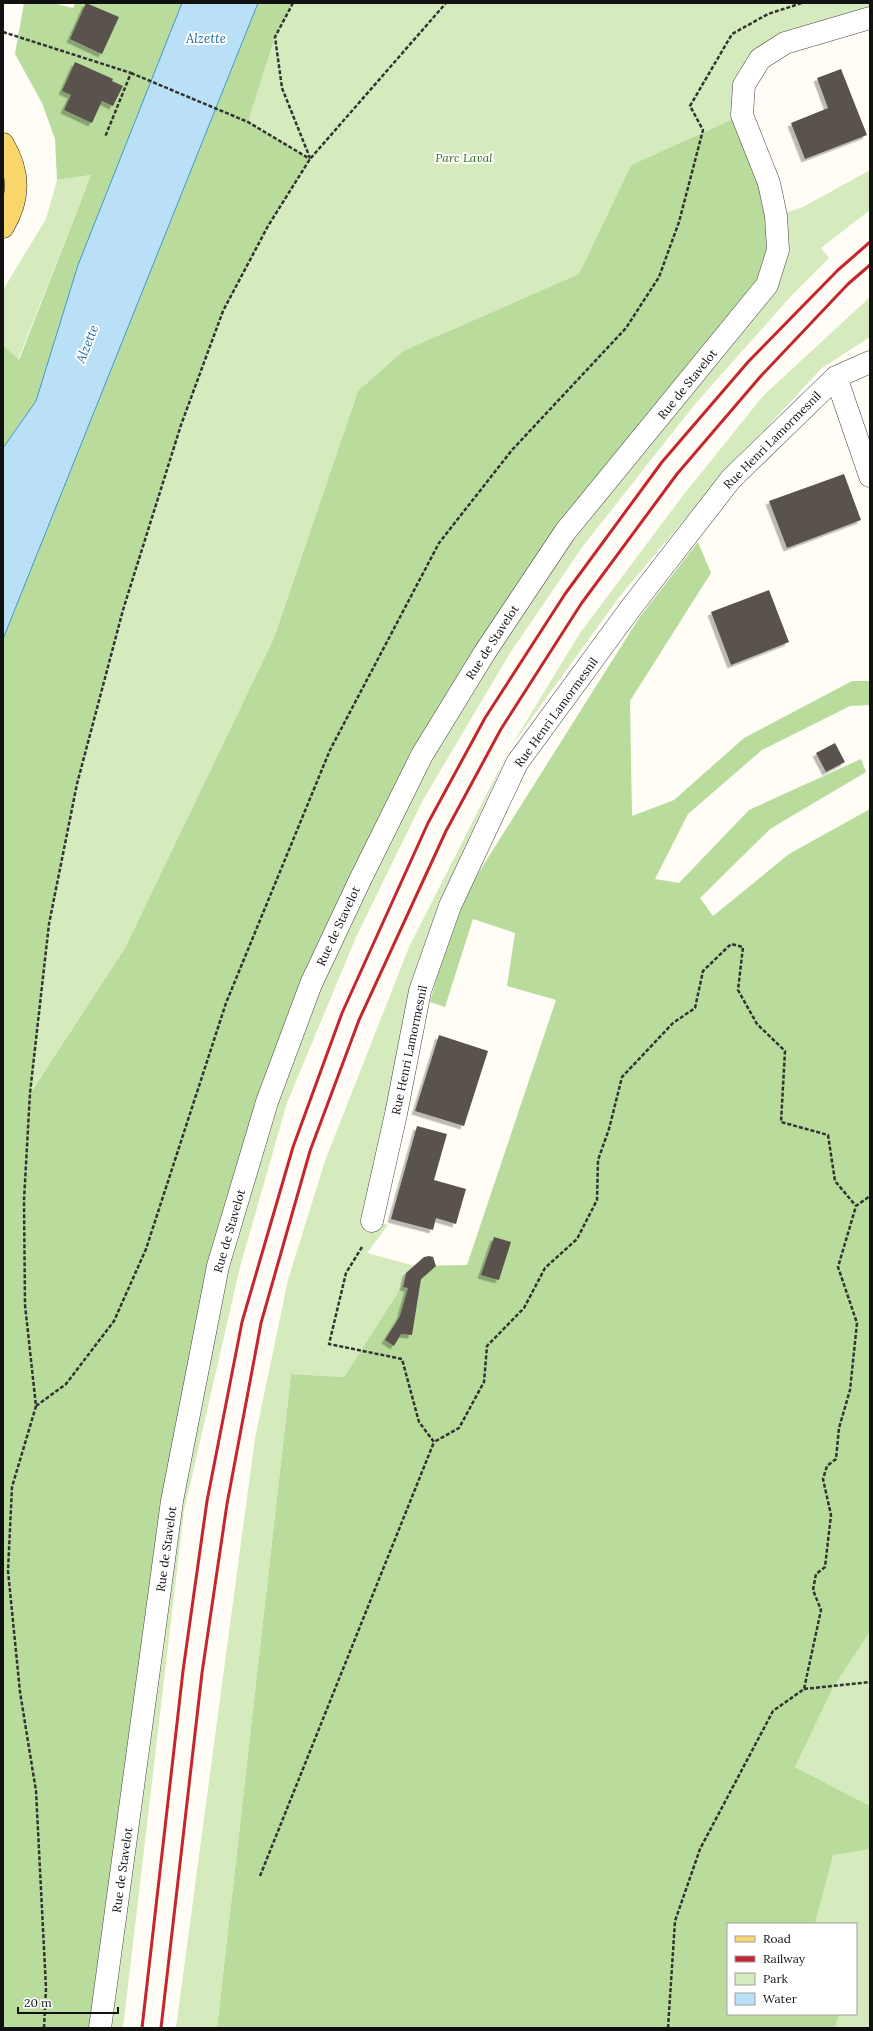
<svg xmlns="http://www.w3.org/2000/svg" width="873" height="2031" font-family="Lora,serif">
	<defs>
		<filter id="shadow"><feDropShadow dx="-3.5" dy="3.5" stdDeviation="0" flood-color="#0004"/></filter>
	</defs>
	<rect width="100%" height="100%" fill="#fffdf5"/>
	<path fill="#d5ebbd" d="M293,3h577v15l-110,41 -18,56 -111,50 -52,109 -176,77 -45,40 -84,247 -149,310 -95,145 19,-169 28,-140 46,-174 58,-185 42,-114 45,-85 42,-67 -62,-37 27,-85z
		M870,170v40l-49,38 8,10 -37,37 -96,108 -113,143 -73,107 -87,147 -66,135 -70,168 -47,164 -56,244 -61,517h-23l72,-527 95,-399 155,-347 354,-539 27,-9z
		M91,175l-73,185 -15,-15v-55l43,-71 11,-39z
		M870,297v40l-48,31 -100,107 -102,121 -110,152 -70,153 -68,320 16,4 -21,28 48,13 -71,111 -53,-3 -74,654h-41l79,-590 33,-158 37,-119 84,-214 101,-199 70,-115 101,-135 82,-102z
		M870,1632v174l-75,-39 39,-81z
		M870,1849v179h-35l4,-14h17v-90h-41l18,-70z"/>
	<path fill="#b9dc9c" d="M24,3h29l20,5 2,-5h107l-104,262 -42,136 -33,47v-103l16,15 72,-185 -34,5 -2,-41 -13,-36 -27,-49z
		M258,3h35l-18,34 -27,85 62,37 -42,67 -45,85 -42,114 -58,185 -46,174 -28,140 -18,168 94,-144 149,-310 84,-247 45,-40 176,-77 52,-109 111,-50 27,68 -2,102 -202,247 -205,348 -142,386 -118,762h-97v-1389z
		M698,542l13,31 -81,128 2,115 42,-16 70,-62 108,-57h18v24l-20,1 -88,44 -74,64 -33,65 24,4 70,-73 112,-51 5,13 -96,57 -70,69 13,18 76,-62 81,-45v823l-36,54 -39,81 75,39v43l-37,6 -18,69h-87v90h111l-4,14h-618l74,-654 53,3 71,-111 52,-1 89,-265 -49,-14 8,-53 -42,-14 -28,88 -15,-5 25,-92 184,-292z"/>
	<path fill="#b9e0f7" stroke="#3f96cf" d="M182,3h76l-255,636v-191l33,-47 42,-136z"/>
	<path fill="#5a524d" filter="url(#shadow)" d="M86,3l33,14 -17,37 -32,-15z
		M75,62l38,17 -1,2 11,5 -10,20 -11,-5 -10,22 -28,-13 7,-15 -9,-4z
		M841,69l26,66 -62,24 -14,-36 37,-15 -11,-30z
		M844,474l17,46 -74,28 -18,-47z
		M769,590l20,52 -58,23 -20,-53z
		M835,743l10,19 -19,10 -10,-19z
		M439,1035l49,16 -24,75 -49,-15z
		M417,1126l30,8 -13,46 32,9 -10,35 -20,-6 -3,12 -42,-11z
		M494,1237l17,5 -12,38 -18,-5z
		M429,1256l4,1 3,9 -15,13 -9,56 -11,-1 -7,12 -9,-6 15,-24 8,-28 -5,-1 3,-14 18,-16z"/>
	<g fill="none" stroke-linecap="round" stroke-linejoin="round">
		<g stroke="#444" stroke-width="23">
			<path id="minor" d="M836,377l34,99
				M372,1221l24,-107 24,-123 30,-85 67,-143 113,-154 101,-130 105,-102 34,-15
				M100,2028l72,-527 46,-235 49,-164 44,-118 49,-104 62,-125 63,-103 80,-120 202,-247 11,-35 -2,-34 -7,-33 -27,-68 2,-30 16,-26 25,-16 85,-25"/>
		</g>
		<g stroke="#222" stroke-width="23">
			<path id="major" d="M3,144c17,29 17,54 0,83"/>
		</g>
		<path stroke="#333" stroke-width="2.5" stroke-dasharray="4 2" stroke-linecap="butt" d="M293,3l-18,34 7,51 28,70
			M3,32l128,41 -26,64
			M131,73l117,49 62,37
			M362,1247l-16,26 -17,71 73,15 17,63 15,20 25,-14 25,-46 3,-36 37,-38 21,-40 32,-29 20,-39 1,-40 11,-31 13,-52 51,-54 22,-15 8,-37 28,-27 12,3 -5,43 19,34 28,27 -4,71 47,13 7,46 21,25
			M36,1406l30,-22 48,-63 32,-72 80,-246 104,-253 109,-207 73,-93 114,-122 33,-51 20,-55 24,-92 -13,-24 42,-72 36,-20 34,-11
			M804,1689l66,-7
			M260,1876l174,-434
			M44,2028l2,-40 -10,-197 -16,-99 -12,-121 4,-84 24,-81 -11,-101 -1,-105 6,-107 19,-169 28,-140 46,-174 58,-185 42,-114 45,-85 42,-67 136,-156
			M668,2028l7,-107 25,-72 73,-138 31,-22 17,-79 -8,-20 3,-16 9,-7 6,-52 -8,-36 4,-13 9,-7 3,-31 11,-38 7,-67 -19,-56 18,-61 14,-10"/>
		<use href="#minor" stroke="#fff" stroke-width="22"/>
		<use href="#major" stroke="#f9d66b" stroke-width="22"/>
		<path stroke="#c4262e" stroke-width="3" d="M142,2028l41,-357 24,-170 35,-179 51,-175 49,-134 86,-190 57,-105 80,-124 97,-132 86,-100 90,-92 32,-28
			M161,2028l41,-355 25,-169 34,-181 49,-172 49,-131 87,-189 55,-102 80,-125 96,-130 83,-97 88,-93 22,-19"/>
	</g>
	<g text-anchor="middle" dominant-baseline="central" stroke-width="4" stroke-linejoin="round" paint-order="stroke">
		<g font-size="12" font-style="italic" fill="#2f6b1f" stroke="#fff">
			<text x="464" y="157">Parc Laval</text>
		</g>
		<g font-size="12" fill="#111" stroke="#fff">
			<text transform="translate(687 384) rotate(-51)">Rue de Stavelot</text>
			<text transform="translate(772 440) rotate(-45)">Rue Henri Lamormesnil</text>
			<text transform="translate(492 642) rotate(-57)">Rue de Stavelot</text>
			<text transform="translate(556 712) rotate(-54)">Rue Henri Lamormesnil</text>
			<text transform="translate(338 926) rotate(-65)">Rue de Stavelot</text>
			<text transform="translate(409 1050) rotate(-78)">Rue Henri Lamormesnil</text>
			<text transform="translate(229 1231) rotate(-74)">Rue de Stavelot</text>
			<text transform="translate(166 1549) rotate(-82)">Rue de Stavelot</text>
			<text transform="translate(122 1870) rotate(-82)">Rue de Stavelot</text>
		</g>
		<g font-size="13" font-style="italic" fill="#1768a6" stroke="#fff">
			<text x="206" y="38">Alzette</text>
			<text transform="translate(87 344) rotate(-68)">Alzette</text>
		</g>
	</g>
	<rect width="873" height="2031" fill="none" stroke="#111111" stroke-width="8"/>
	<rect x="727" y="1923" width="130" height="92" fill="#ffffff" stroke="#a0a0a0"/>
	<rect x="735" y="1936" width="20" height="6" fill="#f9d66b" stroke="#a0a0a0"/>
	<text x="763" y="1943" font-size="12" fill="#111111">Road</text>
	<rect x="735" y="1956" width="20" height="6" fill="#c4262e" stroke="#a0a0a0"/>
	<text x="763" y="1963" font-size="12" fill="#111111">Railway</text>
	<rect x="735" y="1973" width="20" height="12" fill="#d5ebbd" stroke="#a0a0a0"/>
	<text x="763" y="1983" font-size="12" fill="#111111">Park</text>
	<rect x="735" y="1993" width="20" height="12" fill="#b9e0f7" stroke="#a0a0a0"/>
	<text x="763" y="2003" font-size="12" fill="#111111">Water</text>
	<path d="M18 2007v6h100v-6" fill="none" stroke="#111111" stroke-width="2"/>
	<text x="24" y="2007" font-size="12" fill="#111111" stroke="#ffffff" stroke-width="3" paint-order="stroke">20 m</text>
</svg>
